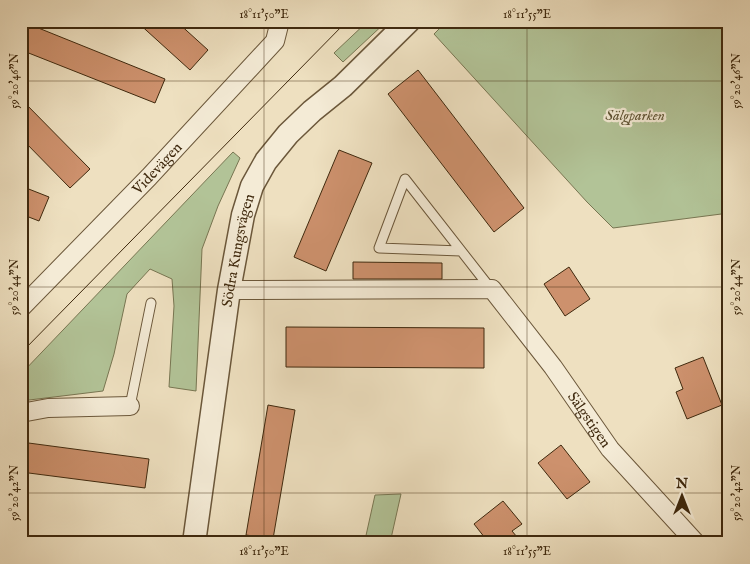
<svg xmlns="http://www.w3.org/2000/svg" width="750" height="564" font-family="'IM FELL English',serif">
	<rect width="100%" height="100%" fill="#eee0c0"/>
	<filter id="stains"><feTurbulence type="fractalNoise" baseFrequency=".004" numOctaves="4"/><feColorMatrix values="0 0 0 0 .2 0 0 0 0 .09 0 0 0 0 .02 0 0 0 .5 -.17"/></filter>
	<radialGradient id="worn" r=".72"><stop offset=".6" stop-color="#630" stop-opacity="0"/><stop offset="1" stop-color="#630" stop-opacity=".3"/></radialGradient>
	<path fill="#b2c397" stroke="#787652" d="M368,21h19l-44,41 -9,-9z
		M447,21h275l7,7v185l-116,15 -26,-26 -153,-168z
		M233,152l7,6 -22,48 -16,43 -6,142 -27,-4 5,-81 -2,-27 -22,-10 -23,25 -13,60 -11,37 -82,10v-27z
		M401,494l-11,49h-12l-13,-3 10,-45z"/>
	<path fill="#cd916d" stroke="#3f290e" d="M21,21l144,58 -10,24 -134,-53z
		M136,21h40l32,29 -18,20z
		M418,70l106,138 -30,24 -106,-138z
		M21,99l69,70 -20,19 -49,-50z
		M339,150l33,13 -46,108 -32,-14z
		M21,186l28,11 -10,24 -18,-7z
		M353,262l89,1v16h-89z
		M569,267l21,32 -25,17 -21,-32z
		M286,327l198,1v40l-198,-1z
		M703,357l19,48 -35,14 -11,-27 7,-3 -8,-21z
		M268,405l27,5 -22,129 -27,-4z
		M21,442l128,17 -4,29 -124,-16z
		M561,445l29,37 -23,17 -29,-36z
		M503,501l19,23 -10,7 10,12h-33l-15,-19z"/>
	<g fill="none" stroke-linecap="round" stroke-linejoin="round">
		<g stroke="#6b573a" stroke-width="11">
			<path id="service" d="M461,251l-82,-3 26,-69 86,110
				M130,406l21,-103"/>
		</g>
		<g stroke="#6b573a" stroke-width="20">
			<g id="minor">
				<path id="s1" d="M229,290l263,-1 61,78 57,82 86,94"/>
				<path id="s2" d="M21,308l128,-131 126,-136 5,-20"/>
				<path d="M21,413l27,-5 82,-2"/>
			</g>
		</g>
		<g stroke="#6b573a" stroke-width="25">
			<g id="tertiary">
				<path id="s3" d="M194,543l35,-253 14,-75 9,-29 14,-25 22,-27 24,-23 31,-25 66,-65"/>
			</g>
		</g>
		<use href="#service" stroke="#f4ebd6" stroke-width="9"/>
		<use href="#minor" stroke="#f4ebd6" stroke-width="18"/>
		<use href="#tertiary" stroke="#f4ebd6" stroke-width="22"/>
		<path stroke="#3f290e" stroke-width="1" d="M21,353l326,-332"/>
	</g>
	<path fill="none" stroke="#3f290e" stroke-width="1" stroke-opacity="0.45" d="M264,21v522M527,21v522M21,81h708M21,287h708M21,493h708"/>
	<g text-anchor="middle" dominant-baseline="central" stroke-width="4.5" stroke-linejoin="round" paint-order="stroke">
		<g font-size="15" font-style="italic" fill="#5c5030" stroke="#f4ebd6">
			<text x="635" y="115">Sälgparken</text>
		</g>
		<g font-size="15" fill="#3f290e" stroke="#f4ebd6">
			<text stroke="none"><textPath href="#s2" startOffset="195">Videvägen</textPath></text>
			<text stroke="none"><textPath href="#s3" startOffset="296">Södra Kungsvägen</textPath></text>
			<text stroke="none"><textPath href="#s1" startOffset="426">Sälgstigen</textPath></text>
		</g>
	</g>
	<rect width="750" height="564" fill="none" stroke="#eee0c0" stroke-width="55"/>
	<g transform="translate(682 496)" stroke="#f4ebd6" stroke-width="4" paint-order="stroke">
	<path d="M0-4L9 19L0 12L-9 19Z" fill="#3f290e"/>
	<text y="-8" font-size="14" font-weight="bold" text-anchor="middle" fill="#3f290e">N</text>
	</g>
	<rect x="28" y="28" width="694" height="508" fill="none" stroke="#3f290e" stroke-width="2"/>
	<g font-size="12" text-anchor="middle" fill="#3f290e">
		<text x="264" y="18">18°11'50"E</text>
		<text x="527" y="18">18°11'55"E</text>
		<text transform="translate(14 81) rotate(-90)" y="4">59°20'46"N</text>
		<text transform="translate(736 81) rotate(-90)" y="4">59°20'46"N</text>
		<text transform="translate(14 287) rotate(-90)" y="4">59°20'44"N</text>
		<text transform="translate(736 287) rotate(-90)" y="4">59°20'44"N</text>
		<text transform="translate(14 493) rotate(-90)" y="4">59°20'42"N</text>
		<text transform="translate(736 493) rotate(-90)" y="4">59°20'42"N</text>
		<text x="264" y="555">18°11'50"E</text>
		<text x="527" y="555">18°11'55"E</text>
	</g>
	<rect width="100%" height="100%" filter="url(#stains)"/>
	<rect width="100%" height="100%" fill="url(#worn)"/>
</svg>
